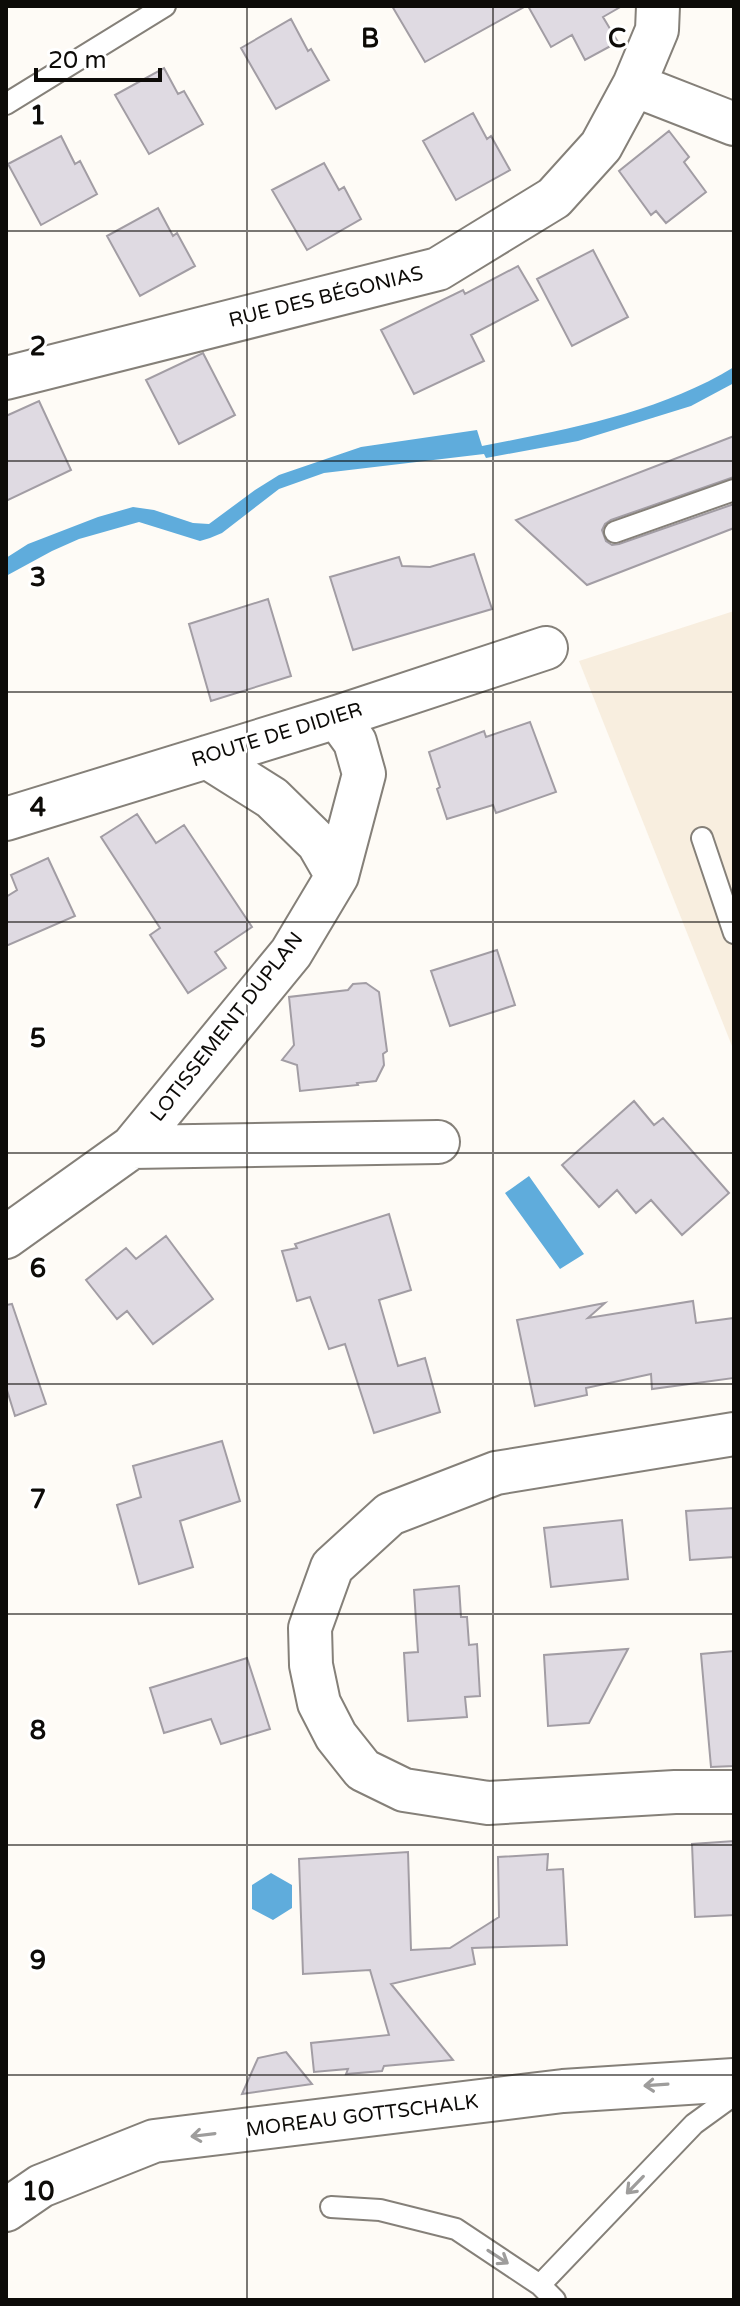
<svg xmlns="http://www.w3.org/2000/svg" width="740" height="2306" font-family="'Varela Round',sans-serif">
	<rect width="100%" height="100%" fill="#fefbf6"/>
	<path fill="#f8eedf" d="M734,611v440l-155,-390z"/>
	<path fill="#5facdc" d="M734,367v16l-43,23 -113,35 -92,17 -2,-4 -160,19 -45,16 -57,44 -12,5 -10,3 -61,-19 -60,17 -27,12 -46,25v-18l22,-14 70,-27 35,-10 21,3 39,13 16,1 46,-34 24,-15 82,-28 116,-17 5,16c86,-17 177,-33 252,-79z
		M529,1176l55,78 -24,15 -55,-76z
		M271,1873l21,12v23l-19,12 -21,-11v-24z"/>
	<path fill="#dfdae2" stroke="#a29da4" stroke-width="2" d="M392,6h134l-101,56z
		M528,6h94l-19,11 15,25 -33,18 -13,-25 -21,12z
		M291,19l17,32 3,-2 18,31 -53,29 -35,-61z
		M164,68l14,26 6,-3 19,33 -54,30 -34,-59z
		M473,113l14,26 4,-3 19,34 -54,30 -33,-59z
		M669,131l20,26 -5,5 22,30 -40,31 -10,-12 -5,4 -32,-44z
		M61,136l14,28 5,-3 17,33 -56,31 -33,-61z
		M324,163l15,27 5,-3 17,32 -54,31 -35,-60z
		M158,208l15,28 4,-3 18,33 -55,30 -33,-60z
		M593,250l35,67 -56,29 -35,-67z
		M518,266l20,34 -67,35 13,26 -70,33 -33,-64 82,-40 2,4z
		M203,353l32,62 -56,29 -33,-64z
		M39,401l32,69 -65,31v-85z
		M734,436v41l-123,43 -6,4 -3,6 4,11 6,4 7,-1 115,-40v24l-147,57 -71,-65z
		M474,554l18,55 -139,41 -23,-73 69,-20 3,9 28,1z
		M268,599l23,77 -80,25 -22,-77z
		M530,722l26,70 -60,21 -3,-8 -46,14 -10,-30 3,-2 -11,-35 55,-21 2,6z
		M137,814l19,29 28,-18 68,102 -37,25 11,16 -38,25 -38,-58 10,-7 -59,-91z
		M48,858l27,58 -69,30v-49l11,-7 -6,-15z
		M497,950l18,55 -65,21 -19,-55z
		M366,983l13,9 8,59 -4,3 1,11 -8,16 -19,2 1,2 -58,6 -3,-26 -15,-5 12,-15 -5,-48 59,-7 5,-6z
		M634,1101l20,24 9,-7 66,75 -47,42 -31,-35 -15,13 -19,-23 -18,17 -37,-42z
		M389,1214l22,76 -32,10 19,66 27,-8 15,54 -66,21 -29,-89 -16,5 -19,-52 -13,4 -15,-50 15,-3 -2,-4z
		M166,1236l47,63 -60,45 -26,-33 -10,8 -31,-39 40,-32 10,11z
		M693,1301l3,22 38,-5v60l-82,11 -1,-15 -65,14 1,7 -52,11 -18,-86 88,-17 -17,15z
		M12,1304l34,100 -31,12 -9,-29v-82z
		M222,1441l18,60 -60,20 13,46 -54,17 -22,-79 24,-8 -8,-31z
		M734,1508v49l-44,3 -4,-49z
		M622,1520l6,59 -77,8 -7,-59z
		M459,1586l2,31h6l2,28 8,-1 3,52 -15,1 2,20 -59,4 -4,-68 14,-1 -4,-62z
		M628,1649l-39,74 -41,3 -4,-71z
		M734,1651v115l-23,1 -10,-113z
		M247,1658l23,71 -49,15 -10,-25 -47,14 -14,-45z
		M734,1841v74l-39,2 -3,-73z
		M408,1852l3,98 39,-2 49,-31 -1,-60 50,-3 -1,16 16,-1 4,76 -95,3 3,16 -84,20 62,76 -69,6 -2,5 -36,3 2,-5 -34,3 -3,-29 78,-8 -19,-65 -67,4 -4,-115z
		M286,2052l26,32 -70,10 16,-36z"/>
	<g fill="none" stroke-linecap="round" stroke-linejoin="round">
		<g stroke="#858079" stroke-width="24">
			<path id="service" d="M6,104l159,-98
				M615,532l119,-42
				M702,838l32,95
				M331,2207l49,3 76,19 84,56 15,15
				M540,2285l154,-161 40,-29"/>
		</g>
		<g stroke="#858079" stroke-width="46">
			<path id="minor" d="M634,85l100,39
				M6,378l432,-109 116,-71 47,-52 33,-61 23,-55 1,-24
				M207,757l65,41 46,45 19,33
				M6,819l331,-102 209,-69
				M132,1147l306,-5
				M6,1237l126,-90 159,-194 46,-77 27,-102 -9,-32 -18,-25
				M734,1434l-238,39 -106,41 -58,53 -22,61 1,37 8,38 17,33 27,34 41,20 84,13 187,-11h59
				M6,2210l35,-24 113,-45 409,-50 171,-11"/>
		</g>
		<use href="#service" stroke="#fff" stroke-width="20"/>
		<use href="#minor" stroke="#fff" stroke-width="42"/>
	</g>
	<defs><path id="oneway-shaft" d="M-6 0H5M1.5-3L5.5 0L1.5 3" fill="none" stroke-width="1.6" stroke-linecap="round" stroke-linejoin="round" transform="scale(2)"/></defs>
	<g stroke="#9e9d9c">
		<use href="#oneway-shaft" transform="translate(656 2085) rotate(176)"/>
		<use href="#oneway-shaft" transform="translate(203 2135) rotate(173)"/>
		<use href="#oneway-shaft" transform="translate(635 2185) rotate(134)"/>
		<use href="#oneway-shaft" transform="translate(498 2257) rotate(33)"/>
	</g>
	<path fill="none" stroke="#0d0b08" stroke-width="2" stroke-opacity="0.55" d="M247,6v2294M493,6v2294M6,231h728M6,461h728M6,692h728M6,922h728M6,1153h728M6,1384h728M6,1614h728M6,1845h728M6,2075h728"/>
	<g text-anchor="middle" dominant-baseline="central" stroke-width="6" stroke-linejoin="round" paint-order="stroke">
		<g font-size="20" fill="#0d0b08" stroke="#fff">
			<text transform="translate(326 297) rotate(-14)">RUE DES BÉGONIAS</text>
			<text transform="translate(277 735) rotate(-17)">ROUTE DE DIDIER</text>
			<text transform="translate(227 1027) rotate(-52)">LOTISSEMENT DUPLAN</text>
			<text transform="translate(362 2116) rotate(-7)">MOREAU GOTTSCHALK</text>
		</g>
	</g>
	<g font-size="26" text-anchor="middle" font-weight="bold" fill="#0d0b08" stroke="#fff" stroke-width="6" stroke-linejoin="round" paint-order="stroke">
		<text x="370" y="47">B</text>
		<text x="617" y="47">C</text>
		<text x="38" y="124">1</text>
		<text x="38" y="355">2</text>
		<text x="38" y="586">3</text>
		<text x="38" y="816">4</text>
		<text x="38" y="1047">5</text>
		<text x="38" y="1277">6</text>
		<text x="38" y="1508">7</text>
		<text x="38" y="1739">8</text>
		<text x="38" y="1969">9</text>
		<text x="38" y="2200">10</text>
	</g>
	<rect width="740" height="2306" fill="none" stroke="#0d0b08" stroke-width="16"/>
	<path d="M36 68v12h124v-12" fill="none" stroke="#0d0b08" stroke-width="4"/>
	<text x="48" y="68" font-size="24" fill="#0d0b08" stroke="#ffffff" stroke-width="6" paint-order="stroke">20 m</text>
</svg>
